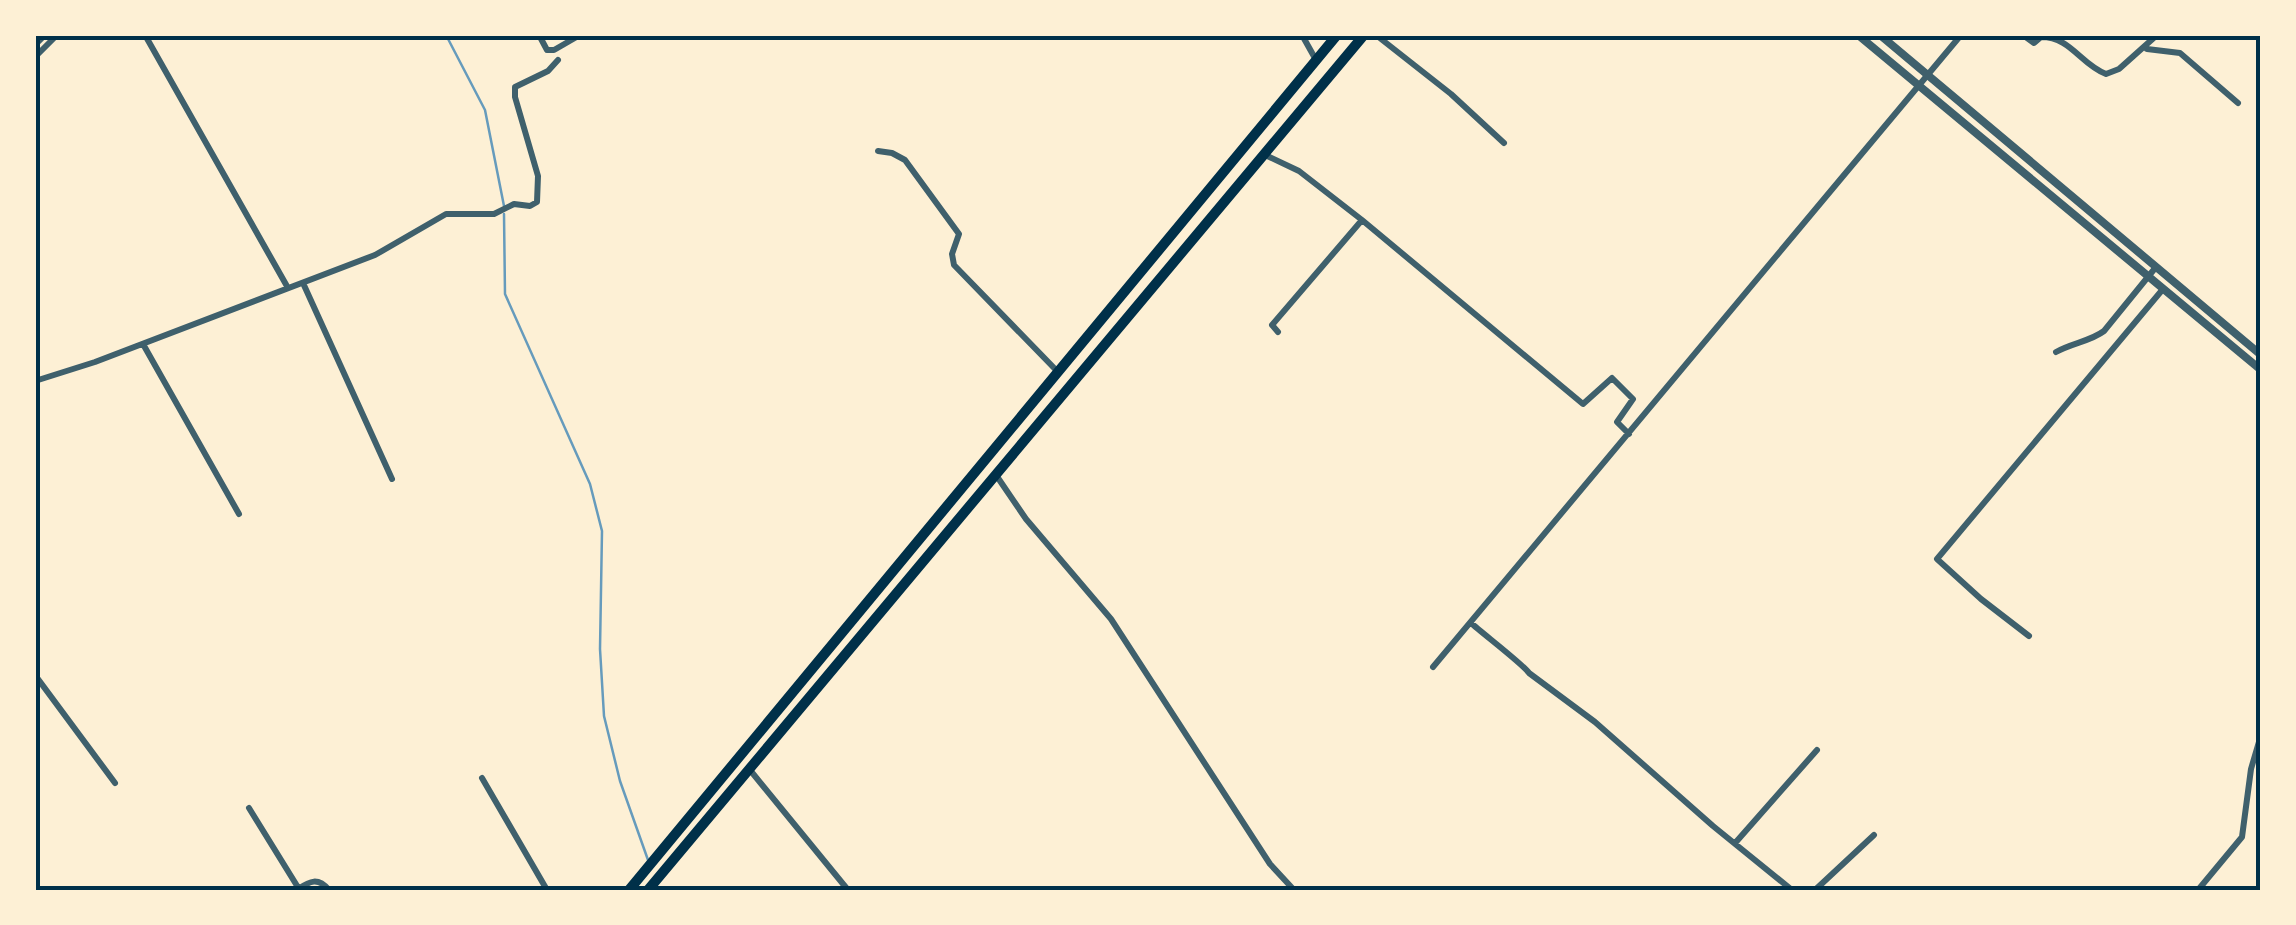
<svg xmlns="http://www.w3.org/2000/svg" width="2296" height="925" font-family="'PT Sans',sans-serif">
	<rect width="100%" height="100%" fill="#fdf0d5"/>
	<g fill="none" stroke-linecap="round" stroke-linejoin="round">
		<path stroke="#669bbc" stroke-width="2.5" d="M446,35l39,75 19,96
			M504,214l1,80 85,190 12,47 -2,118 4,67 16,65 28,79"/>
		<path stroke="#3f606c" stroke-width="6" d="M145,35l143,253
			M539,35l8,15h7l26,-15
			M1302,35l14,25
			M1376,35l75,59 53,49
			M2023,35l11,8 7,-6c30,0 39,27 65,37l13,-5 38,-34
			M35,45l10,-10
			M2147,49l33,4 58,50
			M35,57l22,-22
			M878,151l14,2 13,7 54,74 -7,20 2,11 103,106
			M1263,154l36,17 63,49 -90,105 6,7
			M1362,220l221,184 29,-26 21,21 -16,23 12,12
			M303,283l89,196
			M143,344l96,170
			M2056,352c16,-9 35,-11 48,-21l52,-64
			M35,381l60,-19 280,-107 71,-41h48l20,-10 16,2 7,-4 1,-26 -23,-79v-10l33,-16 10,-11
			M996,475l30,44 85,100 159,245 24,26
			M1471,623c11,10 53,42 58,50l66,49 118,104 79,64
			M2029,636l-48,-37 -44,-40 226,-270
			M1433,667l528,-632
			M35,675l80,108
			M750,770l98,120
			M482,778l65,112
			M249,808l50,81
			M1736,842l81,-92
			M298,889c12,-8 20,-12 31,1
			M1815,890l59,-55
			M2198,890l44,-53 9,-68 10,-34"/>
		<path stroke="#3f606c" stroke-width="8" d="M1858,35l403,335
			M1880,35l381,320"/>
		<path stroke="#003049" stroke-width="10" d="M629,890l708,-855
			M648,890l716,-855"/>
	</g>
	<rect width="2296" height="925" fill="none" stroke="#fdf0d5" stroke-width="75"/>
	<rect x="38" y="38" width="2220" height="850" fill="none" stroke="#003049" stroke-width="4"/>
</svg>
